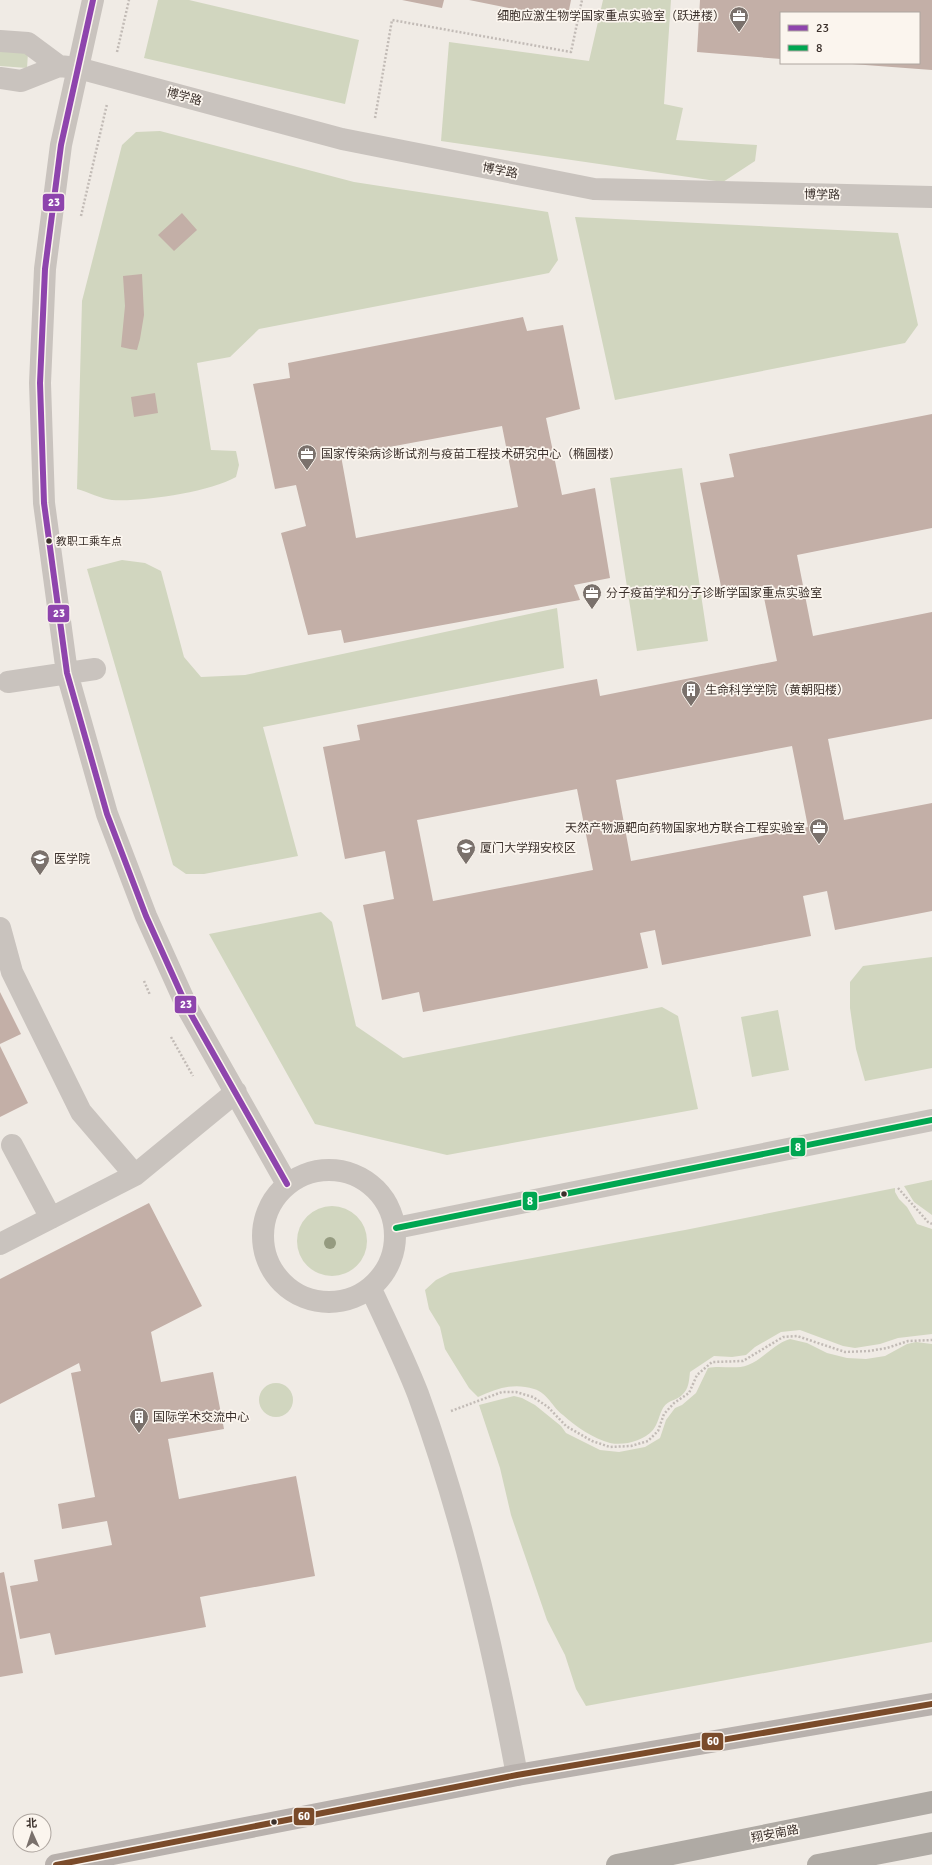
<svg xmlns="http://www.w3.org/2000/svg" width="932" height="1865" font-family="Signika,'Noto Sans SC',sans-serif">
	<rect width="100%" height="100%" fill="#f0ebe5"/>
	<path fill="#d1d6bf" d="M158,0h31l170,40 -14,64 -201,-46z
		M603,0h68l-7,104 19,4 -7,32 81,5 -2,16 -32,21 -282,-41 8,-99 140,19z
		M0,50l28,3 -1,15 -27,-2z
		M160,131l194,51 194,30 10,48 -9,13 -290,56 -29,28 -33,6 14,87 25,1 3,14 -3,12c-27,15 -93,25 -124,23 -11,-1 -24,-8 -35,-11l5,-188 40,-156 14,-13z
		M575,217l323,16 20,92 -13,18 -290,57z
		M682,468l26,173 -71,10 -27,-173z
		M122,560l23,3 16,8 23,86 17,20 44,-2 312,-67 7,60 -301,59 35,129 -94,18h-18l-13,-9 -86,-296z
		M321,912l11,10 24,104 47,32 259,-51 16,9 20,93 -251,46 -132,-31 -106,-190z
		M932,957v111l-67,13 -9,-32 -6,-41v-26l13,-16z
		M778,1010l11,60 -37,7 -11,-60z
		M932,1180v35l-18,-13 -10,-16z
		M895,1188v4l4,7 8,8 10,17 15,5v105l-34,4 -18,6 -25,4 -12,-2 -43,-16 -19,2 -26,15 -9,8 -14,2 -18,-1 -24,16c-1,8 -1,17 -8,23 -6,6 -13,4 -19,13 -4,7 -5,16 -10,22 -10,11 -29,16 -43,13 -16,-4 -35,-17 -47,-28 -11,-8 -15,-22 -29,-26 -21,-7 -38,0 -56,8l-9,-9 -24,-39 -5,-22 -11,-18 -4,-19 11,-10 14,-7 235,-43z
		M297 1241a35 35 0 1 1 70 0a35 35 0 1 1-70 0Z
		M790,1339l17,4 20,10 20,5 19,1 19,-3 22,-12 9,-2 16,2v298l-346,64 -10,-17 -11,-34 -18,-35 -36,-105 -11,-47 -21,-63 35,-9 8,2 13,7 26,21 5,7 34,17 19,2 26,-5 15,-9 6,-18 9,-12 7,-3 14,-12 12,-25c13,-3 27,2 40,-3 16,-6 25,-21 42,-26z
		M259 1400a17 17 0 1 1 34 0a17 17 0 1 1-34 0Z"/>
	<path fill="#c3afa7" fill-rule="evenodd" d="M402,0h42l-2,8z
		M469,0h102l-4,20z
		M700,0h232v70l-80,-6 67,-1v-50h-138v46l-84,-7z
		M182,213l15,17 -23,21 -16,-16z
		M142,274l2,41 -4,24 -3,11 -7,-1 -9,-2 4,-41 -2,-30z
		M523,317l4,14 36,-6 17,84 -34,9 16,77 33,-7 15,90 -36,7 6,15 -236,43 -3,-13 -33,5 -27,-102 25,-7 -10,-41 -21,4 -22,-105 37,-6 -2,-15zM502,426l16,81 -162,31 -15,-82z
		M155,393l3,20 -24,4 -3,-20z
		M932,414v114l-135,27 16,81 119,-24v107l-104,20 16,81 88,-17v108l-97,19 -8,-39 -24,5 8,40 -149,29 -7,-35 -15,3 8,35 -225,44 -4,-20 -37,8 -19,-95 31,-6 -9,-48 -40,8 -22,-112 37,-7 -3,-15 240,-46 3,17 177,-35 -15,-73 -39,8 -23,-113 34,-6 -5,-23zM792,746l16,81 -177,34 -15,-81zM577,789l16,81 -160,31 -16,-81z
		M0,992l21,42 -21,10z
		M0,1046l28,57 -28,14z
		M149,1203l53,103 -51,26 10,50 52,-10 11,57 -56,10 11,60 117,-23 19,100 -115,21 6,30 -151,28 -5,-22 -30,6 -10,-53 28,-5 -4,-21 78,-15 -5,-24 -45,8 -4,-25 37,-7 -24,-124 10,-2 -2,-8 -79,41v-125z
		M4,1572l19,101 -23,4v-104z"/>
	<g fill="none" stroke-linecap="round" stroke-linejoin="round">
		<path stroke="#c2bbb6" stroke-width="2.5" stroke-dasharray="2 2" stroke-linecap="butt" d="M117,52l12,-52
			M375,118l17,-98 179,32 11,-52
			M81,216l26,-112
			M144,981l6,14
			M171,1037l22,39
			M898,1188l30,34 4,2
			M451,1411l51,-19h14l17,5 15,10 18,19 26,15 18,6 21,-1 17,-5 10,-10 6,-17 10,-11 15,-10 8,-18 15,-13 31,-1 40,-24 14,-1 48,16 24,-1 18,-3 21,-7 24,-1"/>
		<path stroke="#c9c3be" stroke-width="22" d="M93,0l-32,145 -16,124 -5,114 4,120 23,170 40,141 39,102 42,93 99,175
			M0,41l28,2 31,23
			M0,78l21,3 38,-15 19,2 264,71 252,50 338,8
			M8,682l87,-13
			M0,928l12,44 69,140 54,63
			M12,1145l39,73
			M263 1236a66 66 0 1 1 132 0a66 66 0 1 1-132 0Z
			M396,1228l536,-108
			M0,1244l135,-69 101,-83
			M371,1289c16,35 33,69 47,105 45,123 75,252 99,381"/>
		<path stroke="#b8b1ad" stroke-width="22" d="M56,1865l461,-90 415,-71"/>
		<path stroke="#afaaa4" stroke-width="22" d="M617,1865l315,-63
			M818,1865l114,-22"/>
		<g stroke="#fbf5ee" stroke-width="9">
			<path id="bus-1" d="M93,0l-32,145 -16,124 -5,114 4,120 23,170 40,141 39,102 42,93 99,175"/>
		</g>
		<g stroke="#fbf5ee" stroke-width="9">
			<path id="bus-2" d="M396,1228l536,-108"/>
		</g>
		<g stroke="#fbf5ee" stroke-width="9">
			<path id="bus-3" d="M56,1865l461,-90 415,-71"/>
		</g>
		<use href="#bus-1" stroke="#8e44ad" stroke-width="6"/>
		<use href="#bus-2" stroke="#00a651" stroke-width="6"/>
		<use href="#bus-3" stroke="#7a4b2a" stroke-width="6"/>
	</g>
	<circle fill="#959b80" cx="330" cy="1243" r="6"/>
	<defs>
		<g id="office-pin" transform="scale(1)"><path d="M0 17L-7.5 6A9.5 9.5 0 1 1 7.5 6Z" fill="#7a716c" stroke="#fbf5ee"/><path d="M-6-3h4V-5.5h4V-3h4V5H-6ZM-1-4.5V-3h2v-1.5ZM-6 0V1H6V0Z" fill="#fff"/></g>
		<g id="building-pin" transform="scale(1)"><path d="M0 17L-7.5 6A9.5 9.5 0 1 1 7.5 6Z" fill="#7a716c" stroke="#fbf5ee"/><path d="M-4-6H4V6H1V3H-1V6H-4ZM-2.5-4.3h1.7v1.8h-1.7ZM.8-4.3h1.7v1.8H.8ZM-2.5-1h1.7V.8h-1.7ZM.8-1h1.7V.8H.8Z" fill="#fff"/></g>
		<g id="university-pin" transform="scale(1)"><path d="M0 17L-7.5 6A9.5 9.5 0 1 1 7.5 6Z" fill="#7a716c" stroke="#fbf5ee"/><path d="M0-5L7-2L0 1L-7-2ZM-4 1L0 2.5L4 1V4Q0 6-4 4Z" fill="#fff"/></g>
	</defs>
	<g fill-rule="evenodd">
		<use href="#office-pin" x="739" y="16"/>
		<use href="#office-pin" x="307" y="454"/>
		<use href="#office-pin" x="592" y="593"/>
		<use href="#building-pin" x="691" y="690"/>
		<use href="#office-pin" x="819" y="828"/>
		<use href="#university-pin" x="466" y="848"/>
		<use href="#university-pin" x="40" y="859"/>
		<use href="#building-pin" x="139" y="1417"/>
	</g>
	<g fill="#3b302b" stroke="#fbf5ee" stroke-width="1.5">
		<circle cx="49" cy="541" r="3.5"/>
		<circle cx="564" cy="1194" r="3.5"/>
		<circle cx="274" cy="1822" r="3.5"/>
	</g>
	<g text-anchor="middle" dominant-baseline="central" stroke-width="3.5" stroke-linejoin="round" paint-order="stroke">
		<g font-size="11" fill="#3b302b" stroke="#fbf5ee" text-anchor="start">
			<text x="56" y="541">教职工乘车点</text>
		</g>
		<g font-size="12" fill="#3b302b" stroke="#fbf5ee" text-anchor="start">
			<text x="725" y="16" text-anchor="end">细胞应激生物学国家重点实验室（跃进楼）</text>
			<text x="321" y="454">国家传染病诊断试剂与疫苗工程技术研究中心（椭圆楼）</text>
			<text x="606" y="593">分子疫苗学和分子诊断学国家重点实验室</text>
			<text x="705" y="690">生命科学学院（黄朝阳楼）</text>
			<text x="805" y="828" text-anchor="end">天然产物源靶向药物国家地方联合工程实验室</text>
			<text x="480" y="848">厦门大学翔安校区</text>
			<text x="54" y="859">医学院</text>
			<text x="153" y="1417">国际学术交流中心</text>
		</g>
		<g font-size="12" fill="#3b302b" stroke="#fbf5ee">
			<text transform="translate(184 97) rotate(15)">博学路</text>
			<text transform="translate(500 171) rotate(11)">博学路</text>
			<text transform="translate(822 195) rotate(1)">博学路</text>
			<text transform="translate(775 1834) rotate(-11)">翔安南路</text>
		</g>
	</g>
	<g stroke="#fbf5ee" stroke-width="1.5">
		<rect x="42" y="193" width="23" height="19" rx="4" fill="#8e44ad"/>
		<rect x="47" y="604" width="23" height="19" rx="4" fill="#8e44ad"/>
		<rect x="174" y="995" width="23" height="19" rx="4" fill="#8e44ad"/>
		<rect x="790" y="1137" width="16" height="20" rx="4" fill="#00a651"/>
		<rect x="522" y="1191" width="16" height="20" rx="4" fill="#00a651"/>
		<rect x="701" y="1732" width="23" height="19" rx="4" fill="#7a4b2a"/>
		<rect x="293" y="1807" width="22" height="19" rx="4" fill="#7a4b2a"/>
	</g>
	<g font-size="11" text-anchor="middle" font-weight="bold" fill="#fff">
		<text x="54" y="206">23</text>
		<text x="59" y="617">23</text>
		<text x="186" y="1008">23</text>
		<text x="798" y="1151">8</text>
		<text x="530" y="1205">8</text>
		<text x="713" y="1745">60</text>
		<text x="304" y="1820">60</text>
	</g>
	<rect x="780" y="12" width="140" height="52" fill="#fbf5ee" stroke="#aea6a0"/>
	<rect x="788" y="25" width="20" height="6" fill="#8e44ad" stroke="#aea6a0"/>
	<text x="816" y="32" font-size="12" fill="#3b302b">23</text>
	<rect x="788" y="45" width="20" height="6" fill="#00a651" stroke="#aea6a0"/>
	<text x="816" y="52" font-size="12" fill="#3b302b">8</text>
	<g transform="translate(32 1833) rotate(357)"><circle r="19" fill="#fbf5ee" stroke="#aea6a0"/>
	<path d="M0-3L7 15L0 10L-7 15Z" fill="#7a716c"/>
	<text y="-6" font-size="11" font-weight="bold" text-anchor="middle" fill="#3b302b">北</text>
	</g>
</svg>
